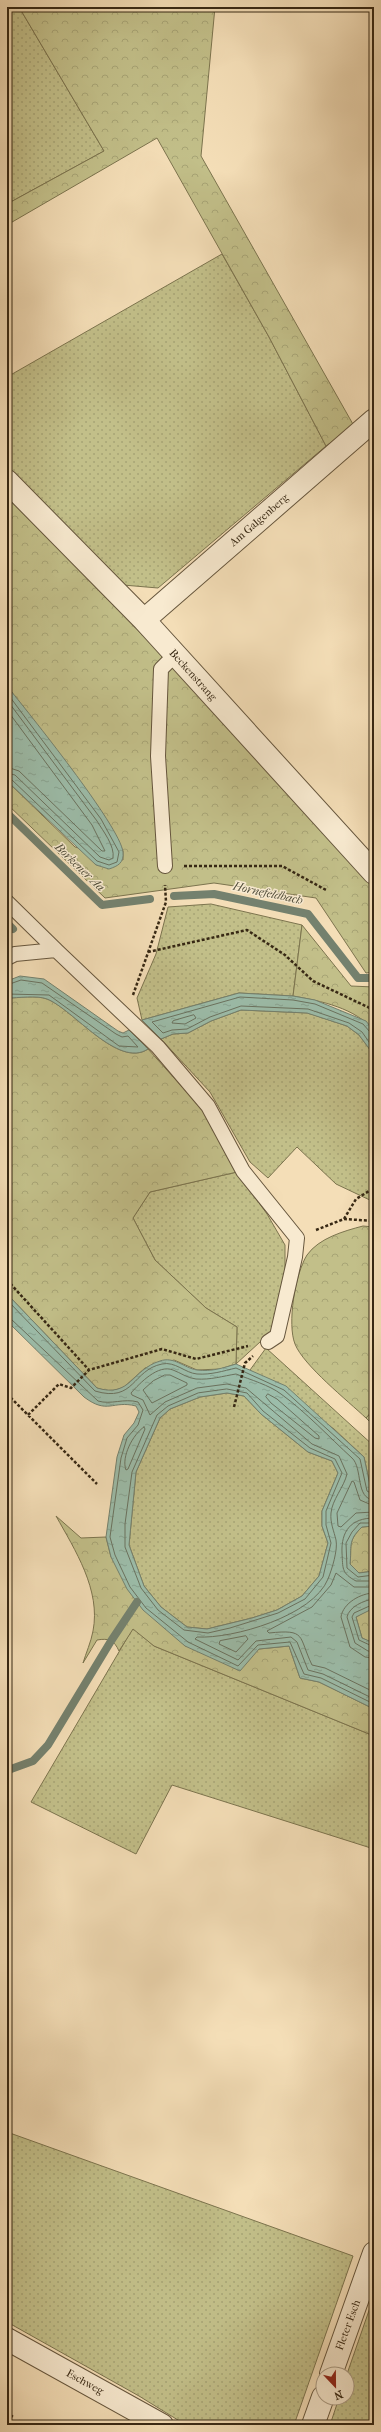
<svg xmlns="http://www.w3.org/2000/svg" width="381" height="2432" font-family="'IM FELL French Canon',serif">
	<defs>
		<pattern id="grass-dots" width="8" height="8" patternUnits="userSpaceOnUse"><rect width="8" height="8" fill="#c2bf89"/><path d="M2 2h.1M6 6h.1" fill="none" stroke="#a7a475" stroke-width="1.8" stroke-linecap="round"/></pattern>
		<pattern id="forest-crowns" width="20" height="18" patternUnits="userSpaceOnUse"><rect width="20" height="18" fill="#c2bf89"/><path d="M2 6a3 3 0 1 1 6 0M12 15a3 3 0 1 1 6 0" fill="none" stroke="#a7a475"/></pattern>
		<pattern id="water-ripples" width="26" height="14" patternUnits="userSpaceOnUse"><rect width="26" height="14" fill="#9cbdaa"/><path d="M2 4q2-2 4 0t4 0M15 11q2-2 4 0t4 0" fill="none" stroke="#87a291"/></pattern>
	</defs>
	<rect width="100%" height="100%" fill="#f4deb7"/>
	<filter id="stains"><feTurbulence type="fractalNoise" baseFrequency=".005" numOctaves="4"/><feColorMatrix values="0 0 0 0 .2 0 0 0 0 .09 0 0 0 0 .02 0 0 0 .5 -.17"/></filter>
	<radialGradient id="worn" r=".72"><stop offset=".6" stop-color="#630" stop-opacity="0"/><stop offset="1" stop-color="#630" stop-opacity=".3"/></radialGradient>
	<path fill="url(#grass-dots)" stroke="#7c744e" d="M7,7h12l85,144 -97,53z
		M222,254l47,83 57,109 -168,142 -35,-3 -116,-116v-92z
		M211,904l91,21 -9,71 -54,-3 -97,27 -5,-22 19,-44 12,-47z
		M241,1010l67,3 39,13 12,9 15,20v147l-38,-18 -39,-37 -29,31 -18,-16 -40,-70 -49,-53 12,-5 15,-1 23,-12z
		M237,1172l30,42 18,31v24l-13,62 -36,33 1,-37 -31,-19 -51,-48 -22,-42 17,-26z
		M266,1348l108,98v46l-3,-2 -7,-33 -30,-28 -84,-59z
		M227,1393l17,3 17,18 47,38 24,9 6,12 -16,38v15l6,17 -9,33 -17,20 -25,14 -25,8 -45,11 -20,-2 -26,-20 -17,-21 -15,-41 7,-73 24,-54 10,-9 30,-12z
		M374,1409v17l-8,-8z
		M133,1628l21,18 220,90v113l-202,-64 -36,69 -105,-52z
		M7,2132l346,124 -59,169h-108l-47,-29 -132,-74z
		M374,2296v129h-44l9,-27h8v-24z"/>
	<path fill="url(#forest-crowns)" stroke="#7c744e" d="M19,7h196l-14,149 153,270 -28,20 -57,-109 -112,-199 -150,87v-21l97,-53z
		M7,496l154,158 213,234v84l-8,1 -50,-75 -102,-15 -109,15 -98,-94v-23l68,66 48,13v-9l-19,-35 -97,-130z
		M302,925l49,61 23,1v44c-18,-23 -53,-30 -81,-35z
		M7,998c11,0 30,-3 40,1 26,10 71,70 101,50l54,60 35,63 -87,20 -17,26 22,42 51,48 31,19 -1,37 -16,5 -23,1 -23,-10 -29,8 -21,19 -14,5 -13,-4 -90,-94z
		M363,1226l11,1v182l-8,9c-18,-17 -63,-53 -71,-74 -8,-20 0,-70 12,-89 12,-17 37,-24 56,-29z
		M56,1516l25,22 25,-1 5,20 74,89 74,3 30,-3 11,32 19,4 55,27v27l-220,-90 -21,-17 -14,22c-5,-11 -10,-13 -22,-11l-14,23c3,-10 8,-21 10,-32 8,-41 -18,-81 -37,-115z
		M374,1526v45l-15,2 -9,-8c2,-18 -3,-24 12,-38z
		M371,1608h3v35h-2l-10,-5 -6,-21z"/>
	<path fill="url(#water-ripples)" stroke="#74816e" fill-rule="evenodd" d="M7,686c21,26 113,140 116,166 1,11 -5,14 -14,17l-13,-4 -89,-84z
		M20,976l24,3 74,52 5,2 6,-3 19,19c-30,20 -75,-40 -101,-50 -10,-4 -29,-1 -40,-1v-17z
		M239,993l54,3 22,4 51,21 8,10v24l-15,-20 -12,-9 -40,-13 -66,-3 -30,11 -23,12 -15,1 -12,5 -19,-19z
		M7,1294l90,94c34,10 34,-18 63,-27 14,-5 24,7 37,9 14,2 26,-2 39,-6l50,22 78,71 7,33 3,2v34l-12,1c-15,14 -10,20 -12,37l9,9 15,-2v37l-18,9 6,21 12,5v66l-55,-27 -19,-4 -11,-32 -30,3 -19,22 -55,-25 -42,-36 -16,-21 -16,-32 -5,-20 11,-80 7,-22 10,-12 5,-11 -3,-6c-24,-6 -28,9 -52,-9l-77,-76zM227,1393l17,3 17,18 47,38 24,9 6,12 -16,38v15l6,17 -9,33 -17,20 -25,14 -25,8 -45,11 -20,-2 -26,-20 -17,-21 -15,-41 7,-73 24,-54 10,-9 30,-12z"/>
	<g fill="none" stroke-linecap="round" stroke-linejoin="round">
		<path stroke="#6a725f" stroke-width="1" d="M7,693l94,126 18,33 -2,10 -8,3 -12,-4 -86,-82 -4,-1
			M7,700l90,121c6,10 18,25 16,37l-4,2 -9,-3 -85,-82 -8,-2
			M7,710l85,115 13,26h-3l-83,-80 -12,-4
			M7,985l14,-5 21,3 74,51 6,3 6,-1 10,11 -19,-1 -70,-51 -42,-1
			M194,1015l2,3 -11,6 -13,-1 1,-2z
			M374,1033l-4,-1 -7,-8 -48,-20 -22,-4 -53,-3 -88,25 11,11 9,-3 15,-1 23,-12 31,-11 67,3 41,14 13,9 12,17
			M7,1300l88,91c40,12 37,-21 67,-27 13,-3 23,9 35,10 14,1 26,-3 39,-6l48,22 76,69 7,32 7,4
			M7,1318l4,1 87,82c13,4 26,-3 40,1l5,8 -5,15 -11,13 -6,20 -11,79 5,18 15,32 16,21 42,34 50,24 20,-21 32,-3 14,32 17,4 53,26
			M165,1375h5l17,8v2l-35,18 -9,-13 10,-9z
			M227,1389l20,4 16,18 47,37 25,11 7,14 -16,38v14l5,18 -8,34 -18,22 -27,14 -48,15 -22,5 -24,-3 -26,-20 -17,-22 -16,-41v-23l7,-52 25,-57 11,-9 30,-13z
			M268,1394l9,5 42,37v3l-4,-1 -44,-35 -5,-6z
			M144,1427l1,2 -17,40 -2,1c-5,-13 7,-36 18,-43z
			M374,1500c-19,-1 -11,-32 -22,-42 -23,-21 -46,-46 -71,-64 -12,-9 -30,-14 -45,-20 -13,2 -25,6 -40,5 -9,-1 -15,-6 -23,-9 -15,-6 -33,13 -42,23l1,2 11,5 7,15 15,-13 32,-14 30,-4 19,4 66,56 27,12 8,18c-3,13 -15,26 -16,39 -1,10 3,18 5,27 2,10 -4,29 -8,39 -15,37 -95,60 -131,58l-2,2 43,21 18,-19 35,-4 6,5 11,28 15,4 51,25
			M374,1506l-14,-6 -6,-18 -2,-1 -15,32 1,13 3,1 15,-14 18,-1
			M374,1518c-23,0 -33,13 -32,35 1,15 -1,20 14,28h18
			M374,1523h-14l-8,9 -6,11 1,25 11,9 16,-2
			M374,1587h-20l-18,-14 -5,12 -19,22 -45,24 2,2c38,-4 29,3 43,32l13,3 49,24
			M374,1593c-13,0 -31,10 -33,24l9,30 15,10 9,1
			M374,1599c-10,1 -25,8 -27,18l8,26 13,8 6,1
			M374,1604l-20,9 -2,4 7,23 15,7
			M246,1636l2,3 -12,13 -17,-8 1,-3z"/>
		<path stroke="#74816e" stroke-width="8" d="M7,813l95,92 48,-6
			M174,896l40,-2 94,20 50,64h16
			M7,923l6,6
			M7,1768l4,1 22,-8 15,-16 63,-104 26,-39"/>
		<g stroke="#66563d" stroke-width="16">
			<path id="service" d="M165,866l-7,-110 3,-87 14,-14
				M7,902l49,48 -41,4 -8,4
				M56,950l102,97 50,59 35,65 54,67 -2,19 -18,79 -9,6"/>
		</g>
		<g stroke="#66563d" stroke-width="24">
			<path id="minor" d="M7,481l137,139 230,253
				M144,620l230,-200
				M7,2339l155,86
				M331,2374l43,-121
				M313,2425l10,-28"/>
		</g>
		<path stroke="#372814" stroke-width="2.5" stroke-dasharray="3 2" stroke-linecap="butt" d="M184,866h98l44,24
			M148,952l99,-22 38,25 28,26 61,29
			M133,995l33,-93 -1,-17
			M344,1219l12,-20 18,-11
			M316,1230l28,-11 30,2
			M7,1280l82,90
			M7,1394l90,90
			M234,1407l11,-44 8,-7
			M28,1415l31,-31 12,4 18,-18 73,-21 34,10 52,-13
			M371,1434l3,-4"/>
		<use href="#service" stroke="#f8ead0" stroke-width="14"/>
		<use href="#minor" stroke="#f8ead0" stroke-width="22"/>
		<path stroke="#372814" stroke-width="3" stroke-dasharray="7 7" stroke-linecap="butt" d="M7,2413l17,12"/>
	</g>
	<g text-anchor="middle" dominant-baseline="central" stroke-width="3" stroke-linejoin="round" paint-order="stroke">
		<g font-size="11" fill="#372814" stroke="#f8ead0">
			<text transform="translate(259 520) rotate(-41)">Am Galgenberg</text>
			<text transform="translate(193 675) rotate(48)">Beckenstrang</text>
			<text transform="translate(348 2325) rotate(-70)">Fleter Esch</text>
			<text transform="translate(85 2382) rotate(29)">Eschweg</text>
		</g>
		<g font-size="12" font-style="italic" fill="#504d3a" stroke="#f8ead0">
			<text transform="translate(80 867) rotate(44)">Borkener Aa</text>
			<text transform="translate(268 893) rotate(12)">Hornefeldbach</text>
		</g>
	</g>
	<rect width="381" height="2432" fill="none" stroke="#f4deb7" stroke-width="24"/>
	<rect x="8" y="8" width="365" height="2416" fill="none" stroke="#372814" stroke-width="2"/>
	<rect x="12" y="12" width="357" height="2408" fill="none" stroke="#372814"/>
	<g transform="translate(335 2386) rotate(158)"><circle r="19" fill="#f8ead0" stroke="#ab9c85"/>
	<path d="M0-3L7 15L0 10L-7 15Z" fill="#8f2418"/>
	<text y="-6" font-size="11" font-weight="bold" text-anchor="middle" fill="#372814">N</text>
	</g>
	<rect width="100%" height="100%" filter="url(#stains)"/>
	<rect width="100%" height="100%" fill="url(#worn)"/>
</svg>
